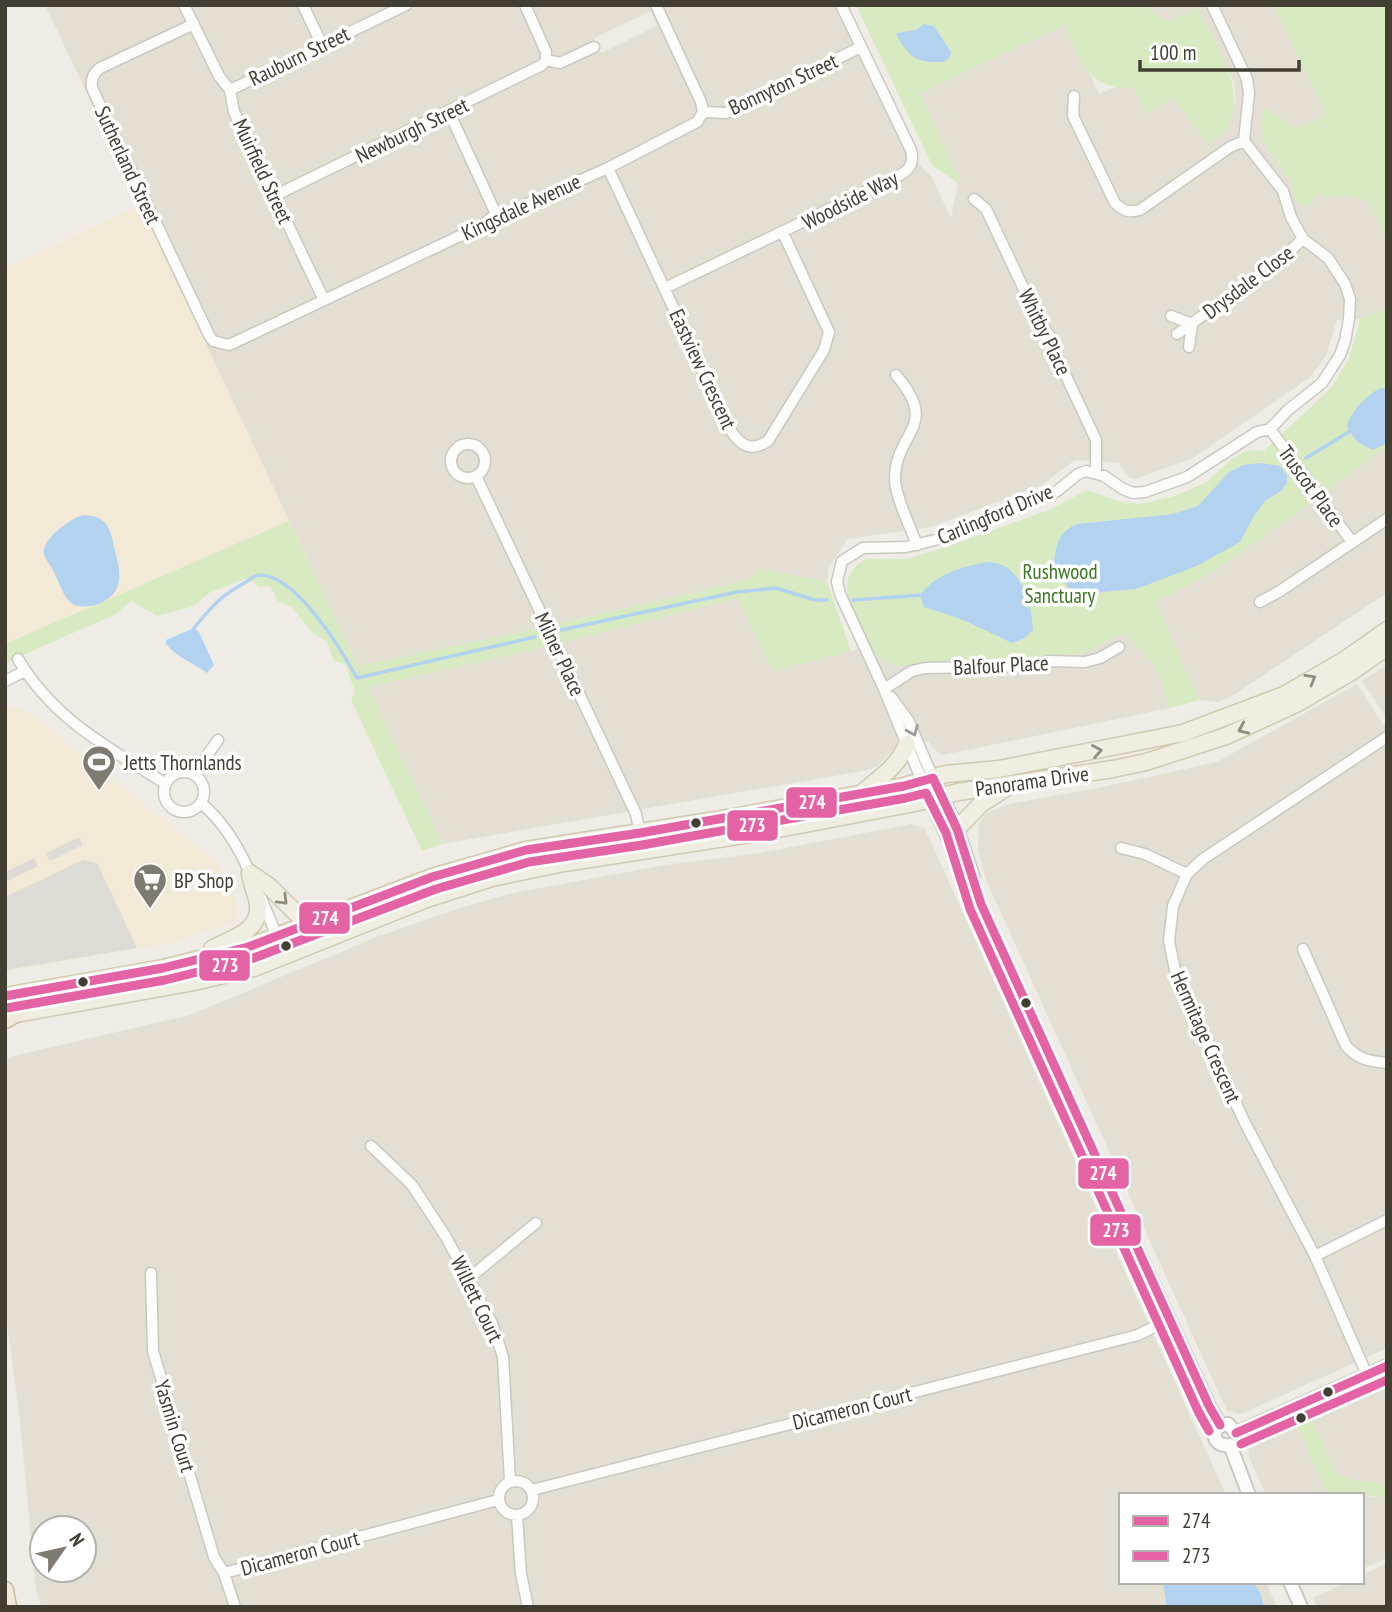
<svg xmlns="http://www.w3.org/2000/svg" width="1392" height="1612" font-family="'PT Sans Narrow',sans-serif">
	<rect width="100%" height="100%" fill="#eeece5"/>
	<path fill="#e3dfd2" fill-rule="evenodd" d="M45,5h791l70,147 25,24 20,42 8,-41 -41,-84 148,-69 33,70 32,-14 43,19 62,4 -2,-20 -36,-75 -41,20 -10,-23h127l113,234v69l-27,11 -23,1 -11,36 -17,22 -116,80 -58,21 -7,-2 -9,-14 -44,-3 -35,26 -109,41 -83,12 -19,27 -2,16 -66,-14 -12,12 -214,49 -177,37zM651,11l6,15 -56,27 -7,-15z
		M1387,447v146l-157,104 -12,5 -19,-2 -44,-98 53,-27 102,-71z
		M738,597l35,74 98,-25 9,13 9,5 13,1 50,-6 93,-1 60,-17 13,-7 10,1 28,33 14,40 -227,47 -8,-5 -6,-9 -38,12 -14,13 -9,4 -426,74 -74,-157 173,-39z
		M1387,665v53l-25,-37z
		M1357,684l26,40 4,-2v626l-146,66 -14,-3 -241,-531 -8,-31 1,-27 8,-9 22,-9 89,-16 119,-26z
		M912,824l13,5 301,666h-105v87h145l11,25h-1236l-5,-18 -17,-177 -14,-103v-251l185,-43 189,-79 72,-25 57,-17 157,-29 95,-12zM42,1528h42v42h-42z
		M1387,1383v101l-39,-5 -14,-9 -24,-53z
		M1296,1423l32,72h-62l-17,-38 -1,-10 4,-4z
		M1362,1497h25v61l-25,11z
		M1387,1563v44h-70l-4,-9 33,-16h16v-7z"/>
	<path fill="#f2e9d6" d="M141,205l148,316 -284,123v-375z
		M5,706h7l22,10 184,147 20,43 -1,11 -6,6 -61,20 -165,29z"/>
	<path fill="#d8eac2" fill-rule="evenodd" d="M856,5h289l9,9 17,7 27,-13c16,33 50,81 30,117 -4,7 -12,14 -18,21l-36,-47 -28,14 -11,-25c-49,1 -53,-25 -70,-63l-146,68 40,84 -1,6 -26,-18zM934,26l17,26 -1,5 -6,5h-12l-32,-30 4,1z
		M1274,5h113v234l-18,-37c-16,-6 -31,-9 -46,-4l-2,-5 -8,3 -2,7 -5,4 -10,-6 -5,-19 -24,-35 -6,-17 2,-19 5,-2 13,8 13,11 19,-5 13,-10z
		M1387,308v139l-77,57 -102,71 -53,27 44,98 -29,8 -14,-40 -28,-33c-19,-2 -27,14 -43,18 -47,12 -98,3 -145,8 -17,1 -44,10 -58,-1 -15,-12 -23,-39 -31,-56 -9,-20 -3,-33 14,-45h41l38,-11 107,-39 36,-19 31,11 21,3 36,-8 30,-13 27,-24 14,-8 19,-1 67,-63 17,-28 11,-40z
		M289,521l69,145 177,-37 213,-49 12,-12 67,14 24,69 -78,20 -35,-73 -197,50 -173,39 74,157 -20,7 -71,-151 4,-8 -10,-28 -11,-3 -7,-19 -14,-9 -22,-26 -13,-6 -8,-15 -11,1 -11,-9 -39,15 -15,13 -37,10 -26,-15 -15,13 -111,49v-19z
		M1310,1417l24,53 14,9 39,5v13l-59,-2 -32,-72z"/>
	<path fill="#dddbd5" d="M79,837l4,8 -33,16 -4,-8z
		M34,858l4,8 -33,16v-10z
		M83,860l14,3 40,85 -132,22v-73z"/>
	<path fill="#b2d2f0" d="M923,24l11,2 17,26 -1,5 -6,5c-27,1 -36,-4 -48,-29l20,-3z
		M1380,388h7v55l-14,7c-13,-6 -21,-11 -26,-25 6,-16 18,-28 33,-37z
		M1259,463l21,3 7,9v8l-6,8 -16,10 -11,15 -14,26 -43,24 -61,23 -55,5 -11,-4 -16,-27c2,-18 5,-32 23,-39l96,-10 25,-8 31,-34 14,-7z
		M84,515c8,1 14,1 20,7 7,6 8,16 10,25 6,23 12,44 -13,56 -6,3 -15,4 -22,3 -3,0 -7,-2 -9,-4 -9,-8 -13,-28 -21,-38 -3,-5 -6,-9 -5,-15 3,-13 28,-32 40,-34z
		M989,562c5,1 12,2 17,5 19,12 26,42 27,63l-8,8 -13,5 -51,-24 -37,-12 -4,-12c16,-21 43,-29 69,-33z
		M194,628l5,4 15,33 -7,8c-12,-9 -32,-17 -41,-29v-4z
		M1163,1582h90l8,12 3,13h-97z"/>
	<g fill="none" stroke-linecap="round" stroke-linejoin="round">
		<path stroke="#b2d2f0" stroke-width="3.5" d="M1306,458l46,-28
			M853,600l71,-5
			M194,628c19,-23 25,-31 52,-46 4,-3 9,-7 14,-7 36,0 81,74 97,103l178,-41
			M561,630l176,-38 39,-4 39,12h12"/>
		<g stroke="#cac8c1" stroke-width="13">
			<path id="minor" d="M184,5l35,71 11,14 4,22 90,188
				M303,5l19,40
				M194,24l-94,44c-7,6 -9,11 -8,20l117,247 4,6 16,4 254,-120 13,-11 15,-3 97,-43 89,-46 6,-10 -2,-10 -45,-97
				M546,60l14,3 34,-16
				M230,90l176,-85
				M1074,96l-1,20 42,87c8,8 14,10 25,7l90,-63 14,-6
				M449,112l47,102
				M703,112l23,1 135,-66
				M608,168l123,263c10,15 20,21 37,10l56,-91 5,-18 -46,-99
				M274,196l268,-131 4,-5v-8l-21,-47
				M974,199l12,10 51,108 14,21 1,8 44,94v32
				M665,288l235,-113c11,-6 14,-13 11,-25l-70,-145
				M1171,316l21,8 -3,23
				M1177,334l103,-74 23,-21
				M896,375c45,52 -1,56 -1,104 0,18 16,49 22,66
				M1270,429l82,113
				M451 461a17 17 0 1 1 34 0a17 17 0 1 1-34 0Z
				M476,476l160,338 4,19
				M1260,602l20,-11 107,-72
				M18,659c35,60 91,89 148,125
				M5,681l20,-10
				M884,689l28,-18 13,-3 101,-2 25,-5 34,1 15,-4 19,-11
				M891,697l17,23 25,58
				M164 792a20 20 0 1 1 40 0a20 20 0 1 1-40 0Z
				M194,774l24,-34
				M922,781l-38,-92 -44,-95 -3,-12 5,-21 21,-13 43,-1 29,-7 101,-39 21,-10 21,-17 8,-3 18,5 19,13 10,4 12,-1 42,-15 70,-45 13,-3 18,-19 34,-27 18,-28 5,-14 4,-22 1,-20 -5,-15 -17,-26 -25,-19 -12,-22 -8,-26 -39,-50 5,-48 -2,-14 -35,-74
				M201,803c24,20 39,46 51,75
				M1121,848l24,6 42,20
				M261,898l24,58
				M1303,949l43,97c13,14 23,15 41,17
				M371,1146l41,39 34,52 46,86 11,34 7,124
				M1315,1256l72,-36
				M151,1273l2,78 61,206 10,16 11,34
				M468,1279l68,-56
				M1367,1375l-52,-119 -71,-135 -69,-151 -6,-29 4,-35 14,-32 16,-15 184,-122
				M499 1498a17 17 0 1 1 34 0a17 17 0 1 1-34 0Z
				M532,1490l606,-155 31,-16
				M517,1516l4,58 7,33
				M224,1573l274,-73"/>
		</g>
		<g stroke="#cac8c1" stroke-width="16">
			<path id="tertiary" d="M933,778l24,51 16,48
				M922,781l287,625 11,19
				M1236,1433l151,-67
				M1230,1445c-19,3 -21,-20 -2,-21l8,9
				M1230,1445l19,50
				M1290,1582l11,25"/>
		</g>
		<g stroke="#d1cab1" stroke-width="19">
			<path id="primary" d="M863,792c18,-15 35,-26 44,-48
				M957,829l24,-25 28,-18
				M250,873l19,13 30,30 18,6
				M212,949c17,-10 49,-17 46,-44 -1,-10 -7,-21 -8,-32
				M5,996l158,-28 85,-21 184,-70 94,-27 190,-30 188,-34 42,-12 53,-5 184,-36 101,-38 59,-34 44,-31
				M5,1016l189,-34 60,-14 170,-68 68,-22 72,-15 193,-30 158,-30 43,-11 155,-23 33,-7 80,-26 70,-32 57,-33 34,-24"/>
		</g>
		<g stroke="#c7bc9f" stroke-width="19">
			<path id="trunk" d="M5,1020l11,-6
				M5,1590l3,17"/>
		</g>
		<use href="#minor" stroke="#fcfcfb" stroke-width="10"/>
		<use href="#tertiary" stroke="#fcfcfb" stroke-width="12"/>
		<use href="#primary" stroke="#f0ede1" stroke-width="16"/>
		<use href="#trunk" stroke="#eeeadc" stroke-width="16"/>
		<g stroke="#fff" stroke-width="14">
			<path id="bus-1" d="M5,996l158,-28 85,-21 184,-70 94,-27 114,-17 264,-47 29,-8 24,51 24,75 228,502 11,19
				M1236,1433l151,-67"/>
		</g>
		<g stroke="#fff" stroke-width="14">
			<path id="bus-2" d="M7,1008l158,-28 86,-21 185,-70 93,-27 113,-17 264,-47 20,-5 20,40 24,76 228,502 11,20
				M1241,1444l146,-64"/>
		</g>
		<use href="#bus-1" stroke="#e463a4" stroke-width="9"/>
		<use href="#bus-2" stroke="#e463a4" stroke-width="9"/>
	</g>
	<defs><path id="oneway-chevron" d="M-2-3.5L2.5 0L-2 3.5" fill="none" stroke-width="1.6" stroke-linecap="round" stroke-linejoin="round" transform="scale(1.75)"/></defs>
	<g stroke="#918d81">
		<use href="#oneway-chevron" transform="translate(1311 679) rotate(-30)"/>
		<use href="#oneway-chevron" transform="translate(1243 729) rotate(156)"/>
		<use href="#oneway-chevron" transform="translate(1097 751) rotate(-10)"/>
		<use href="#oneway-chevron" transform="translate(283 900) rotate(45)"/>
	</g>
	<use stroke="#a09d96" href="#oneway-chevron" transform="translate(913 731) rotate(67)"/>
	<defs>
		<g id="stadium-pin" transform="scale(1.75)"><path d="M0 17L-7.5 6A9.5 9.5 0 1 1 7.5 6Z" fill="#7f7b71" stroke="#fff"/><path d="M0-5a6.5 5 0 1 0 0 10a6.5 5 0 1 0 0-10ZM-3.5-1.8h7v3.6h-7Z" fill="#fff"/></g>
		<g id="supermarket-pin" transform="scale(1.75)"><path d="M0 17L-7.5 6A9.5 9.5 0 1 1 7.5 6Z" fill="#7f7b71" stroke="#fff"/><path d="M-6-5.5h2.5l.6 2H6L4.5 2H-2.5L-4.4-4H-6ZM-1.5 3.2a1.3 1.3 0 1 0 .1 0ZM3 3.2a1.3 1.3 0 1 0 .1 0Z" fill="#fff"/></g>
	</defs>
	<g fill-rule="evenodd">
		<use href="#stadium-pin" x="99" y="762"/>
		<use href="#supermarket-pin" x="150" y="880"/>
	</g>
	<g fill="#433e32" stroke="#fff" stroke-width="2.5">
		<circle cx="696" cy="823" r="6"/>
		<circle cx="286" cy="946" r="6"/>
		<circle cx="83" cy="982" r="6"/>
		<circle cx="1026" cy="1003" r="6"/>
		<circle cx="1328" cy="1392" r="6"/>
		<circle cx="1301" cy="1418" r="6"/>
	</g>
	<g text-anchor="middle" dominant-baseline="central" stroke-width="7" stroke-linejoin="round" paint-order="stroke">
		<g font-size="21" fill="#433e32" stroke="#fff">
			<text transform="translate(299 56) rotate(-26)">Rauburn Street</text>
			<text transform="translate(783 84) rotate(-25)">Bonnyton Street</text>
			<text transform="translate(412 130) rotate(-26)">Newburgh Street</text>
			<text transform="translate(128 165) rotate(65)">Sutherland Street</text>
			<text transform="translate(263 171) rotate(65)">Muirfield Street</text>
			<text transform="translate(850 200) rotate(-27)">Woodside Way</text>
			<text transform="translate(521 207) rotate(-25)">Kingsdale Avenue</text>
			<text transform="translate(1248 282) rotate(-37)">Drysdale Close</text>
			<text transform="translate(1045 332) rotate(64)">Whitby Place</text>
			<text transform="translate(703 369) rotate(65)">Eastview Crescent</text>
			<text transform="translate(1311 486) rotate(54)">Truscot Place</text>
			<text transform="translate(995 514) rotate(-23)">Carlingford Drive</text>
			<text transform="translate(560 654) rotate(65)">Milner Place</text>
			<text transform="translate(1001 665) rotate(-3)">Balfour Place</text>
			<text transform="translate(1032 781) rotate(-8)">Panorama Drive</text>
			<text transform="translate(1206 1037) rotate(66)">Hermitage Crescent</text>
			<text transform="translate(477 1299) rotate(64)">Willett Court</text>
			<text transform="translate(852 1408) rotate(-14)">Dicameron Court</text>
			<text transform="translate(175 1426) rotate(73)">Yasmin Court</text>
			<text transform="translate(300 1553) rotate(-15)">Dicameron Court</text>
		</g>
		<g font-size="21" fill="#3c7723" stroke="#fff">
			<text x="1060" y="571">Rushwood<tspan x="1060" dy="24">Sanctuary</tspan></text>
		</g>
		<g font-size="21" fill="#433e32" stroke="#fff" text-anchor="start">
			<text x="124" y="762">Jetts Thornlands</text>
			<text x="174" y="880">BP Shop</text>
		</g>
	</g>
	<g stroke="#fff" stroke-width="2.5">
		<rect x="785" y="786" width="53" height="33" rx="7" fill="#e463a4"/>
		<rect x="726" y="809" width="53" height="33" rx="7" fill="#e463a4"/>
		<rect x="298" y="901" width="53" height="34" rx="7" fill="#e463a4"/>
		<rect x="198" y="949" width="53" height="33" rx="7" fill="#e463a4"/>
		<rect x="1077" y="1157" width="53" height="33" rx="7" fill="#e463a4"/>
		<rect x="1089" y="1213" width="53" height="34" rx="7" fill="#e463a4"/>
	</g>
	<g font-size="19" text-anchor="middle" font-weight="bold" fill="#fff">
		<text x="812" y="809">274</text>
		<text x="752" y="832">273</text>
		<text x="325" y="925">274</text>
		<text x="225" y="972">273</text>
		<text x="1103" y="1180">274</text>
		<text x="1116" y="1237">273</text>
	</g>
	<rect width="1392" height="1612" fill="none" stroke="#433e32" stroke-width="14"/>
	<rect x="1119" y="1493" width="245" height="91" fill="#ffffff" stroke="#b4b2ad" stroke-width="2"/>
	<rect x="1133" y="1516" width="35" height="10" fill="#e463a4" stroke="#b4b2ad" stroke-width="2"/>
	<text x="1182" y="1528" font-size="21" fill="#433e32">274</text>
	<rect x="1133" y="1551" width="35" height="10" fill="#e463a4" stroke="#b4b2ad" stroke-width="2"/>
	<text x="1182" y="1563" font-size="21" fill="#433e32">273</text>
	<g transform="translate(63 1549) rotate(56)"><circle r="33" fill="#ffffff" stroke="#b4b2ad" stroke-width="2"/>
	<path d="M0-5L12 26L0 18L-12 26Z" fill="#7f7b71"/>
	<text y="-10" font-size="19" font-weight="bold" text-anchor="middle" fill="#433e32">N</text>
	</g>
	<path d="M1140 60v10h159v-10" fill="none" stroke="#433e32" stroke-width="3.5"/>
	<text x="1150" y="60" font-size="21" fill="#433e32" stroke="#ffffff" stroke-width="5" paint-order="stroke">100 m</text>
</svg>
